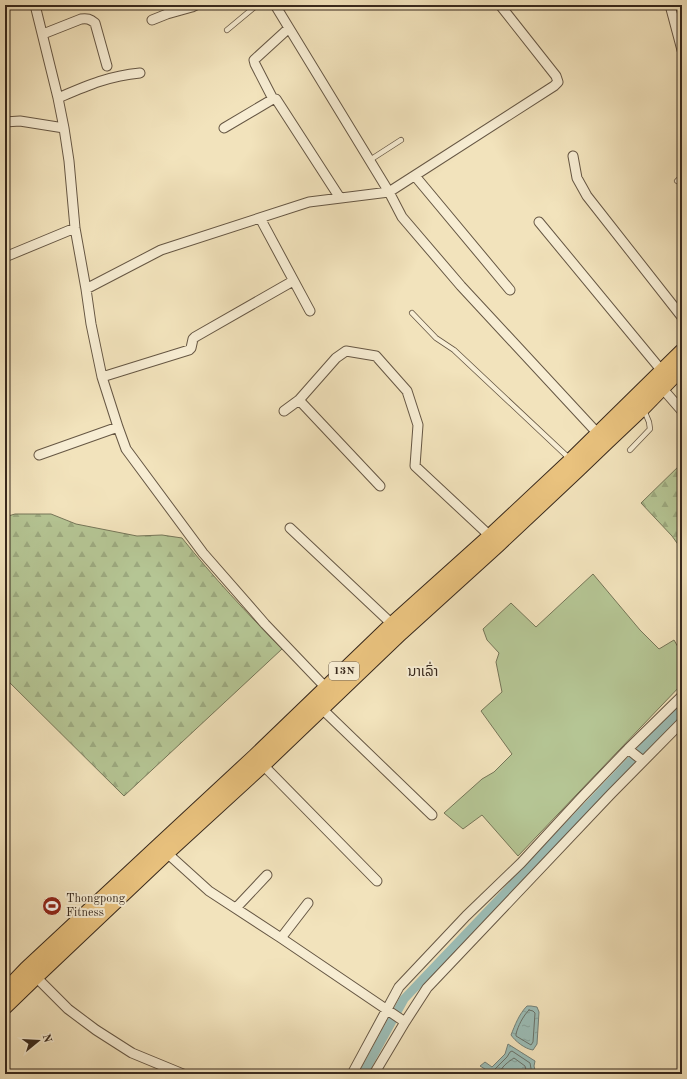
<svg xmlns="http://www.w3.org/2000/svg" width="687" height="1079" font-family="'Old Standard TT','Noto Sans Lao',serif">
	<defs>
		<pattern id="forest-firs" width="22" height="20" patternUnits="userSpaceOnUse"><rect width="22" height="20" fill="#b5c594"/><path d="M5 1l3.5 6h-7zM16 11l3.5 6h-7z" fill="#9ca97f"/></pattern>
		<pattern id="water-ripples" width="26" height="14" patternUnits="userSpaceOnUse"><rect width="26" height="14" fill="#9cbdb6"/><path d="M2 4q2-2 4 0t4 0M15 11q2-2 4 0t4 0" fill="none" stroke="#87a29c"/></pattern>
	</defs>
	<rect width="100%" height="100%" fill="#f2e3bc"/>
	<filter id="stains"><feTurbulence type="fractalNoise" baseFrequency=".005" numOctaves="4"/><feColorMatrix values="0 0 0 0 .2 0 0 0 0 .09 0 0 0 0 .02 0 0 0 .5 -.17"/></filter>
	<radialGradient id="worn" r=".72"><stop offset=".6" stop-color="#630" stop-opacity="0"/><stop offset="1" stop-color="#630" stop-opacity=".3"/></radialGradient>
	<path fill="url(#forest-firs)" stroke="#767658" d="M682,463v87l-10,-14 -31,-33z
		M15,514h36l25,10 61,12 25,-1 20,3c31,39 65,75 100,111l-158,147 -119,-118v-161z"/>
	<path fill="#b5c594" stroke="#767658" d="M593,574l47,56 19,19 15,-9 8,14v30l-164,172 -36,-41 -19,14 -19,-16 38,-34 12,-7 18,-18 -31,-43 21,-19 -6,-30 3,-9 -12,-13 -4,-11 28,-26 25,24z"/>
	<path fill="url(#water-ripples)" stroke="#748178" d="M527,1006h4l6,1 2,5 -2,32 -4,6c-8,-1 -18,-9 -22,-15 4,-10 8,-21 16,-29z
		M508,1044l27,17 -1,5 2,8h-43l-13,-8 5,-4 7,5 13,-13z"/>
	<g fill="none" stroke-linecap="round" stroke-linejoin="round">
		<path stroke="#6a7269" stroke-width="1" d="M529,1010l4,1 2,2 -2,29 -2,3 -15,-9v-2c2,-8 7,-18 13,-24z
			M494,1074v-4l13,-13 3,-5 2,-1 18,12 2,11
			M499,1074c2,-7 9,-12 15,-16l11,8 2,8"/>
		<path stroke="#9cbdb6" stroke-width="9" d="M363,1074l41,-75 240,-252 38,-38"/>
		<g stroke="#665744" stroke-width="6">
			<path id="service" d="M227,30l30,-25
				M370,160l31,-20
				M677,181l5,-5
				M412,313l24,25 18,12 116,109
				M630,450l20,-21 -1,-7 -5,-12"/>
		</g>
		<g stroke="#665744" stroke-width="11">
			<path id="minor" d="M35,5l23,93 6,30 5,33 6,67 11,61 5,35 11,53 16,50 8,22 77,104 62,71 64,67
				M275,5l114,187 13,25 59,69 140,151
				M670,5l12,45
				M152,20l15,-6 25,-7 4,-2
				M43,34l38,-15c6,-1 9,0 14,4l12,43
				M58,98c28,-12 50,-22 82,-25
				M273,99l-18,-35 -1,-4 35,-32
				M5,122l15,-1 44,7
				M224,128l49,-29h3l64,99
				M573,156l4,22 10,18 95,121
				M415,176l95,114
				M260,218l50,93
				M539,222l123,149
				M5,257l70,-29
				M86,289l75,-39 148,-48 80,-10 165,-106 4,-4 -2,-6 -56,-71
				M102,377l87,-27 2,-2 2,-9 2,-2 98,-56
				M662,388l20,23
				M284,411l15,-11
				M39,455l79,-28
				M380,486l-81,-86 37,-42 10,-7 30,5 31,35 11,34 -3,41 75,70
				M290,528l102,96
				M319,706l113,109
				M628,749l15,12
				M263,765l114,116
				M167,853l42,38 72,47 124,84
				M236,908l31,-33
				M281,938l27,-35
				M33,974l35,35 28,21 36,23 51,21
				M352,1074l47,-87 67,-71 55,-53 61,-66 46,-48 54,-53
				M374,1074l31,-52 22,-34 184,-194 71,-72"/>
		</g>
		<g stroke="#37281c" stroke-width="16">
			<path id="trunk" d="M5,991l22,-23 132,-123 96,-89 137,-132 98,-88 81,-76 111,-109
				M5,1007l31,-30 131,-124 96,-88 138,-132 97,-88 81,-76 27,-26 37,-35 39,-40"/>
		</g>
		<use href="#service" stroke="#f7edd3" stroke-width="4.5"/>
		<use href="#minor" stroke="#f7edd3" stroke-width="9"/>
		<use href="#trunk" stroke="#e9c27e" stroke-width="14"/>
	</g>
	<defs>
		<g id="stadium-disc" transform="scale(1)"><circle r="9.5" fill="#8f2418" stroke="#f7edd3"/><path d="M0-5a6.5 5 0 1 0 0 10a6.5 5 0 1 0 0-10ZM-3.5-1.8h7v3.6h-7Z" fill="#fff"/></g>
	</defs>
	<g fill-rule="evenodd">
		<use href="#stadium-disc" x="52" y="906"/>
	</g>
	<g text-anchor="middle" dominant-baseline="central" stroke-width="4" stroke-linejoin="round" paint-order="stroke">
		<rect fill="#f7edd3" stroke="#716353" stroke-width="1" x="329" y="662" width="30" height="18" rx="3"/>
		<g font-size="11" font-weight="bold" fill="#37281c">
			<text x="344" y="671">13N</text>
		</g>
		<g font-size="12" fill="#37281c" stroke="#f7edd3" text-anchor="start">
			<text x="66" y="899">Thongpong<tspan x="66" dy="14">Fitness</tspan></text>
		</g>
		<g font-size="14" fill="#37281c" stroke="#f7edd3">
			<text x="423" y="672">ນາເລົ່າ</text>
		</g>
	</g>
	<rect width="687" height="1079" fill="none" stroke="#f2e3bc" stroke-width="20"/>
	<rect x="6" y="6" width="675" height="1067" fill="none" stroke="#37281c" stroke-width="2"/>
	<rect x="10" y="10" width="667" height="1059" fill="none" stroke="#37281c"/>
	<g transform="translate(38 1041) rotate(72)" stroke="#f7edd3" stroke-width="3" paint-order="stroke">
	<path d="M0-3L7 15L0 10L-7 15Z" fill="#37281c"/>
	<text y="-6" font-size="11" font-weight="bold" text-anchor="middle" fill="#37281c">N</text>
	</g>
	<rect width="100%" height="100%" filter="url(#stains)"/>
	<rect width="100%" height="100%" fill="url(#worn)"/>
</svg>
